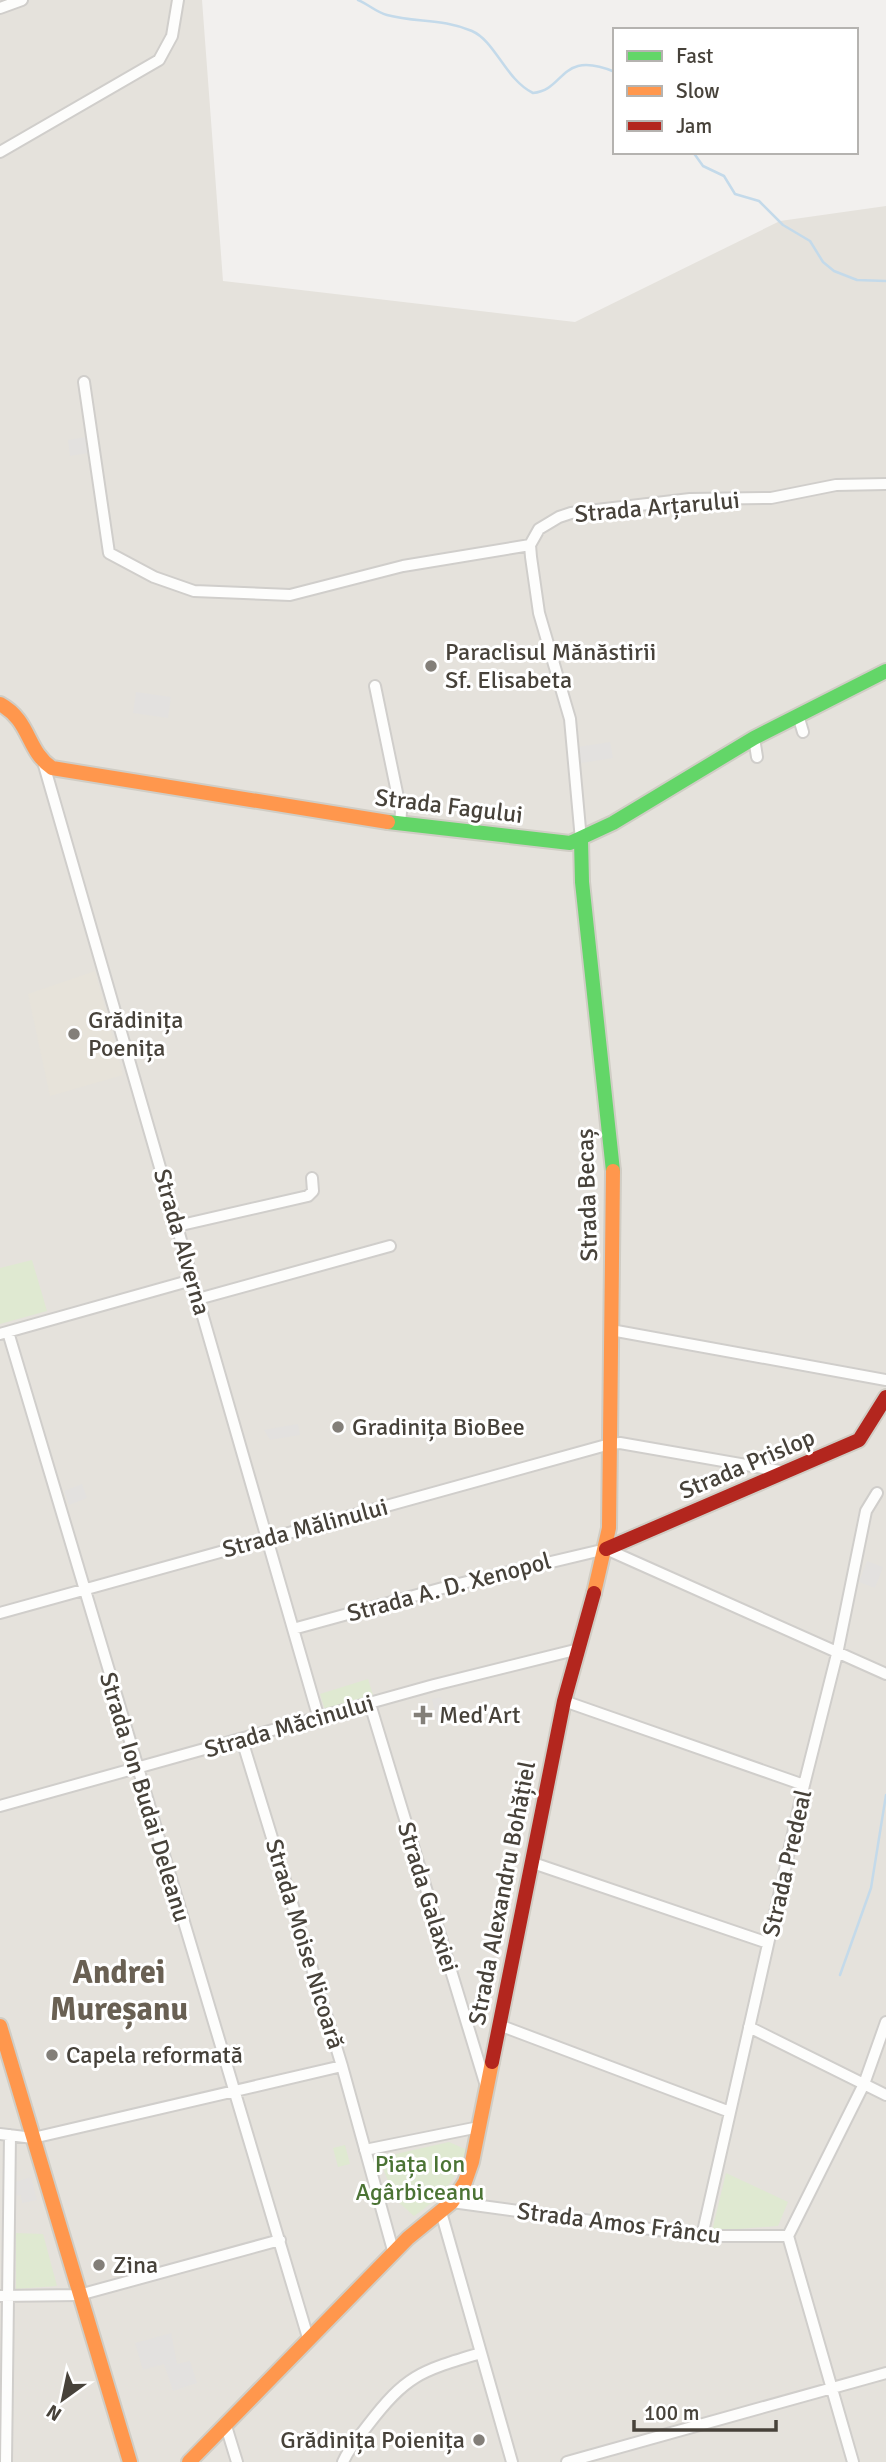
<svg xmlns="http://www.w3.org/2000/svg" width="886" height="2462" font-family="Signika,sans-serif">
	<rect width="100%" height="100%" fill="#f2f0ee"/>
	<path fill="#e5e2dc" d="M0,0h202l21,281 352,41 205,-101 106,-15v2256h-886z"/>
	<path fill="#e7e3da" d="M95,971l28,104 -73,21 -22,-102z"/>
	<path fill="#dfe9d1" d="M32,1260l15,51 -47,13v-56z
		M368,1679l5,16 -48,15 -5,-16z
		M449,2142l18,8c-14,34 -23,45 -53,66l-19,-17 -14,-36 15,-9z
		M345,2145l5,19 -12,3 -5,-19z
		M726,2173l62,29 -10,24 -66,5z
		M16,2233l27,1 14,52 -41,3z"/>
	<path fill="#e3e1df" d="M86,437l2,16 -18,3 -2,-16z
		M136,692l35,5 -3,21 -35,-5z
		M610,742l3,16 -32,5 -3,-16z
		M298,1424l2,11 -30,5 -6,-10z
		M82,1484l5,14 -18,7 -5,-14z
		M867,1561l16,6 -8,21 -16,-6z
		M441,1697l7,26 -10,2 -6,-26z
		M31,2177l6,23 -15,3 -1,-8 -6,1v-14z
		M171,2333l6,31 13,-3 7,22 -24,8 -9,-27 -21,6 -8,-27z"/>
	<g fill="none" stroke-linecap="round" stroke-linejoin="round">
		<path stroke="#c4daea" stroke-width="2.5" d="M358,0c10,4 18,12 29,15 29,8 55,3 85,16 23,10 34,49 61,62 33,-3 26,-44 82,-21
			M693,152l10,14 21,10 11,18 24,7 24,24 27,16 13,21 11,9 23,9 29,1
			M840,1975l31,-87 15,-93"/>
		<g stroke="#d0cecb" stroke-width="14">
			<path id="street" d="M0,8l22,-8
				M0,152l159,-92 13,-24 6,-36
				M84,382l25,171 45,24 40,14 96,4 113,-29 127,-21
				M375,686l26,126 -1,12
				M798,715l5,17
				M754,738l3,19
				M44,765l275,954
				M581,840l-11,-121 -31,-106 -8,-56 -1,-12 9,-16 20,-12 12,-4 119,-14 81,-1 65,-13 50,-1
				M177,1226l131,-30 5,-5 -1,-13
				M198,1299l192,-53
				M611,1330l275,50
				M8,1332l301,1009
				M0,1334l192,-54
				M0,1613l610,-169 10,-1 166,29
				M293,1629l157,-43 156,-37 280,125
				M564,1701l240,84
				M370,1704l116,382
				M242,1740l100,326 52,188
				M0,1806l434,-121 145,-36
				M530,1862l238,81
				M499,2025l231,87
				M749,2027l137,68
				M0,2134l33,4 309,-72
				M365,2150l114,-23
				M452,2202l250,34h86
				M441,2212l71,250
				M702,2236l102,-451 33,-131 29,-143 11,-18
				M788,2236l76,-152 22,-62
				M788,2236l65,226
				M0,2296l79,-1 201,-55
				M226,2426l11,36
				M6,2462l4,-327
				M343,2462c6,-14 16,-25 25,-37 39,-51 53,-54 113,-72
				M567,2462l319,-89"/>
		</g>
		<g stroke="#d0cdc5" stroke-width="18">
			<path id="fast" d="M388,822l182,21 43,-20 141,-85 132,-67
				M581,840l1,42 31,289"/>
		</g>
		<g stroke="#d0cdc5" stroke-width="18">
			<path id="slow" d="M0,704c31,17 26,46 52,64l336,54
				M594,1593l15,-65 4,-357
				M0,2026l130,436
				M189,2462l219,-224 44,-36 13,-20 7,-20 20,-100"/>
		</g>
		<g stroke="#d0cdc5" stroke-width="18">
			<path id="jam" d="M606,1549l253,-109 27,-43
				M492,2062l72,-361 30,-108"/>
		</g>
		<use href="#street" stroke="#fdfdfc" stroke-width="10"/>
		<use href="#fast" stroke="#63d668" stroke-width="14"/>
		<use href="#slow" stroke="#ff974d" stroke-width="14"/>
		<use href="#jam" stroke="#b3261e" stroke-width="14"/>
	</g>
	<g fill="#837f79" stroke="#fff" stroke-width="2.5">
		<circle cx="431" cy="666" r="7"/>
		<circle cx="74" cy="1034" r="7"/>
		<circle cx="338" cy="1427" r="7"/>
		<path d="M419.5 1704.5h7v7h7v7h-7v7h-7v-7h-7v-7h7z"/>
		<circle cx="52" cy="2055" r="7"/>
		<circle cx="99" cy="2265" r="7"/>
		<circle cx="479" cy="2440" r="7"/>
	</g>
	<g text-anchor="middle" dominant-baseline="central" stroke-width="6" stroke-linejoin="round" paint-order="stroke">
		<g font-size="24" fill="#47423a" stroke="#fff">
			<text transform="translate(657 507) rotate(-5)">Strada Arțarului</text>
			<text transform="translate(449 806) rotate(7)">Strada Fagului</text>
			<text transform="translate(587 1195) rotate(-92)">Strada Becaș</text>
			<text transform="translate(182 1242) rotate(74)">Strada Alverna</text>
			<text transform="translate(747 1464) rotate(-23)">Strada Prislop</text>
			<text transform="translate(305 1528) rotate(-15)">Strada Mălinului</text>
			<text transform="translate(449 1587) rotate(-15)">Strada A. D. Xenopol</text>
			<text transform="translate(289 1726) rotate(-16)">Strada Măcinului</text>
			<text transform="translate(145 1797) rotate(73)">Strada Ion Budai Deleanu</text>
			<text transform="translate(787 1863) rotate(-77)">Strada Predeal</text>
			<text transform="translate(502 1893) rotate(-79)">Strada Alexandru Bohățiel</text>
			<text transform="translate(428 1897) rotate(73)">Strada Galaxiei</text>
			<text transform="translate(305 1944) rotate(73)">Strada Moise Nicoară</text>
			<text transform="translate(619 2223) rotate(7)">Strada Amos Frâncu</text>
		</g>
		<g font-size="24" fill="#47423a" stroke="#fff" text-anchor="start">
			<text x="445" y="652">Paraclisul Mănăstirii<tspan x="445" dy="28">Sf. Elisabeta</tspan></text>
			<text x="88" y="1020">Grădinița<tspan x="88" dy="28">Poenița</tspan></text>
			<text x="352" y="1427">Gradinița BioBee</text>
			<text x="439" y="1715">Med'Art</text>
			<text x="66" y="2055">Capela reformată</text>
			<text x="113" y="2265">Zina</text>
			<text x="465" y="2440" text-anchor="end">Grădinița Poienița</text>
		</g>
		<g font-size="24" fill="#4b7334" stroke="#fff">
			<text x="420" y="2164">Piața Ion<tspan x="420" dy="28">Agârbiceanu</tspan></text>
		</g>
		<g font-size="32" font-weight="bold" fill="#696053" stroke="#fff">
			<text x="119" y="1972">Andrei<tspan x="119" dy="37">Mureșanu</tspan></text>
		</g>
	</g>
	<rect x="613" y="28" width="245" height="126" fill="#ffffff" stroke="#b5b3b0" stroke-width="2"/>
	<rect x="627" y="51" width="35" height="10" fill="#63d668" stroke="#b5b3b0" stroke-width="2"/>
	<text x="676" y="63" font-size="21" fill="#47423a">Fast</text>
	<rect x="627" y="86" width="35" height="10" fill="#ff974d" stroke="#b5b3b0" stroke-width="2"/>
	<text x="676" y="98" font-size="21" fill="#47423a">Slow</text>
	<rect x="627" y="121" width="35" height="10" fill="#b3261e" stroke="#b5b3b0" stroke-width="2"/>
	<text x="676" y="133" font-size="21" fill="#47423a">Jam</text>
	<g transform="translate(63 2399) rotate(213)" stroke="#ffffff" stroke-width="5" paint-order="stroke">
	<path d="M0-5L12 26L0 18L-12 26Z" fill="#47423a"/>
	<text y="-10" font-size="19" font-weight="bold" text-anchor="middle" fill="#47423a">N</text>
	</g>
	<path d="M634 2420v10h142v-10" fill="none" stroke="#47423a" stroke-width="3.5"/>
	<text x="644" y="2420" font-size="21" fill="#47423a" stroke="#ffffff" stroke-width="5" paint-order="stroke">100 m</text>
</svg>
